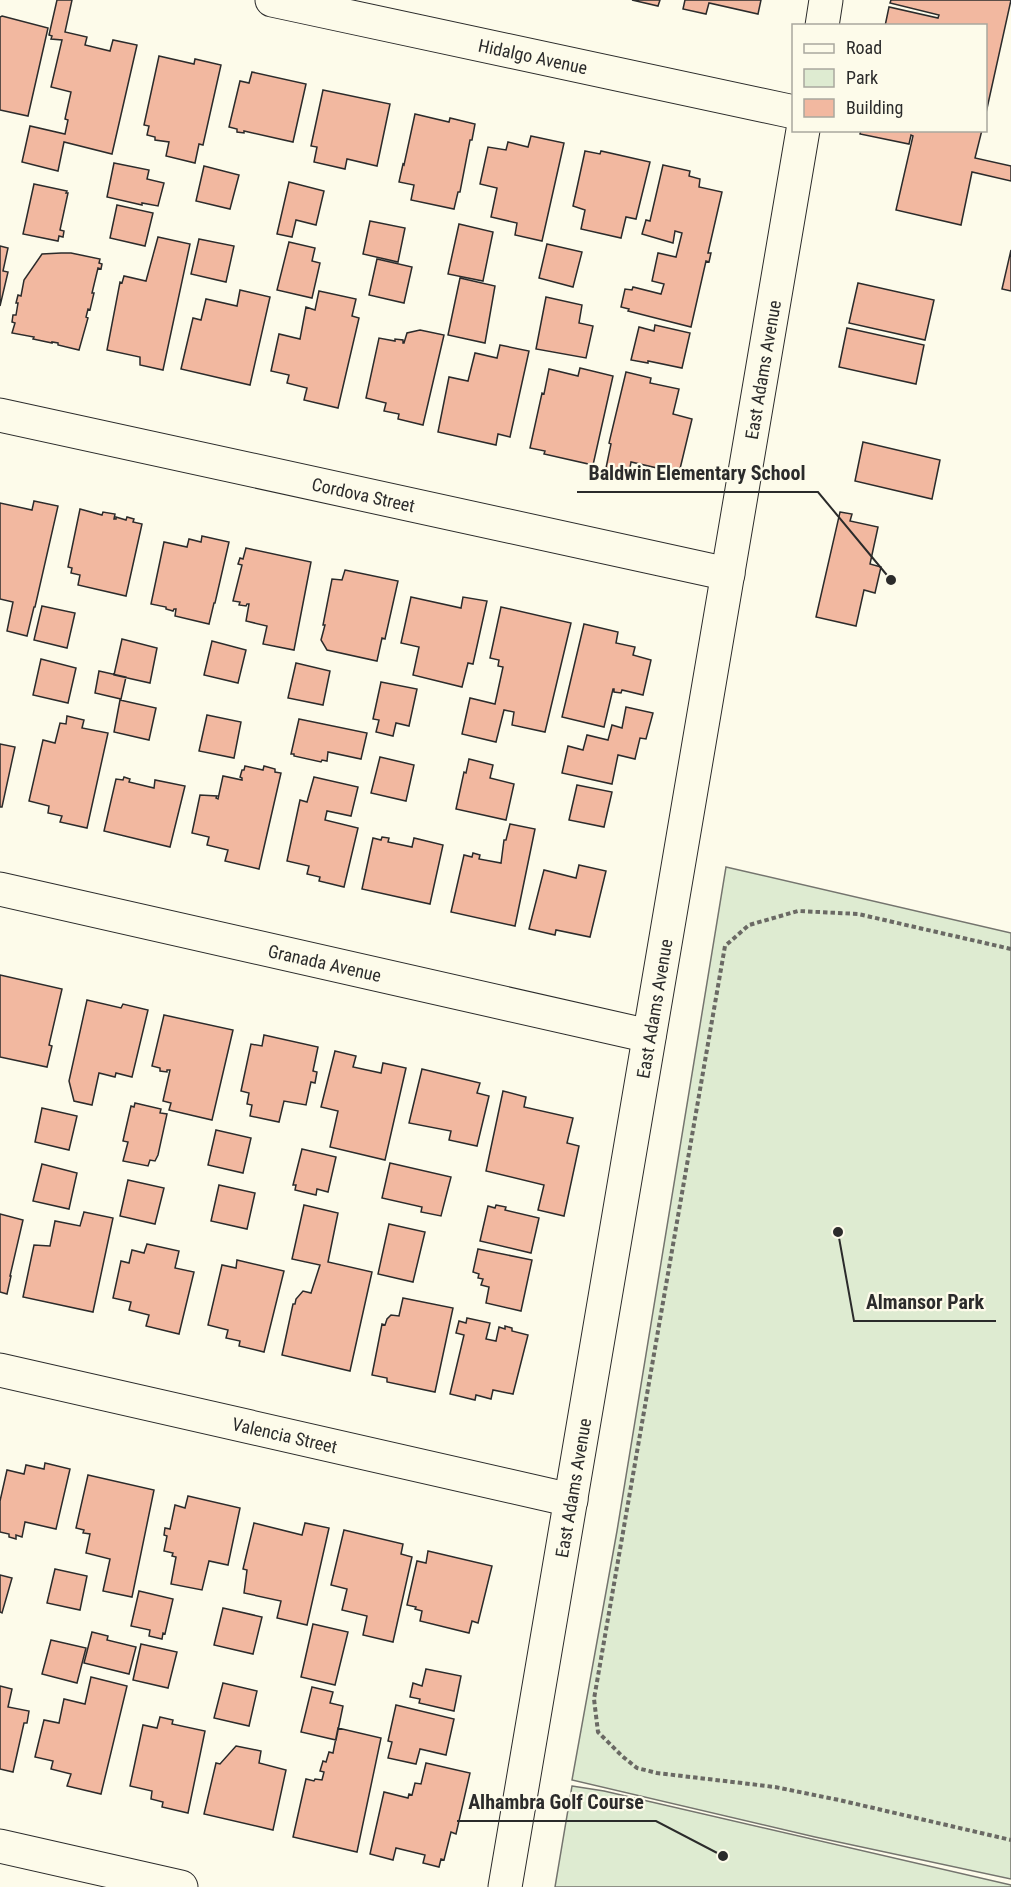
<svg xmlns="http://www.w3.org/2000/svg" width="1011" height="1887" font-family="'Roboto Condensed',sans-serif">
	<rect width="100%" height="100%" fill="#fdfbea"/>
	<path fill="#deebd1" stroke="#74746e" stroke-width="1.5" d="M726,867l285,66v946l-196,-42 -243,-57 45,-249z
		M572,1786l32,5 407,94v2h-456z"/>
	<path fill="#f2b8a0" stroke="#2b2b2b" stroke-width="1.5" d="M57,0h15l-7,32 22,5 -2,8 25,6 3,-11 24,5 -25,109 -48,-12 -6,29 -36,-9 8,-36 35,8 3,-14 -3,-1 6,-27 -20,-5 11,-47 -11,-1 1,-3 -3,-1z
		M632,0h28l-2,6z
		M685,0h76l-3,14 -49,-11 -3,11 -23,-5z
		M891,0h120l-25,113v-87h-101l4,-19 49,11 1,-3 -49,-12z
		M2,16l46,12 -20,88 -28,-6v-93z
		M159,56l35,8 1,-5 26,6 -18,80 -4,-1 -4,19 -29,-7 3,-14 -14,-2v-3l-8,-2 2,-9 -5,-1z
		M252,72l54,12 -13,58 -49,-11v2l-7,-1v-3l-8,-2 11,-46 9,2z
		M323,90l67,14 -13,62 -30,-7 -2,10 -31,-7 3,-15 -6,-1z
		M415,114l34,8 1,-4 25,6 -3,16h-2l-10,52h-2l-4,17 -43,-9 3,-15 -15,-3 4,-18 1,1z
		M861,130h121l-7,28 36,8v15l-39,-9 -11,53 -65,-15 17,-74 -2,-1 -2,9 -49,-10z
		M531,136l33,7 -22,98 -27,-6 2,-12 -26,-6 6,-29 -17,-4 8,-37 18,3 2,-8 20,5z
		M585,151l15,3 1,-3 49,11 -14,57 -10,-2 -5,21 -40,-9 4,-19 -12,-4z
		M114,163l35,7 -2,9 17,4 -6,23 -16,-3v2l-35,-8z
		M663,165l27,6 -1,5 11,3 -1,8 23,5 -14,61h3l-2,9 -3,-1 -15,66 -63,-16 1,-2 -8,-2 4,-18 7,1 1,-3 28,7 3,-10 -12,-3 6,-28 18,4 6,-24 -7,-2 -2,12 -31,-9 4,-14 4,1z
		M204,166l35,9 -9,34 -34,-8z
		M289,182l35,9 -8,34 -20,-5 -4,17 -15,-3z
		M34,184l33,7 -1,2h2l-8,37 4,1 -1,6 -4,-1 -1,5 -35,-7z
		M117,205l36,8 -8,33 -35,-8z
		M370,221l35,7 -7,34 -35,-8z
		M459,224l34,8 -10,49 -35,-7z
		M158,237l32,7 -27,126 -23,-5v-8l-33,-7 13,-68 2,1 2,-7 22,5z
		M199,239l35,7 -8,36 -35,-8z
		M289,242l26,6 -3,13 8,2 -8,35 -35,-8z
		M547,244l35,8 -9,35 -34,-9z
		M0,246l8,2 -5,23 5,1 -8,34z
		M1011,250v41l-9,-2z
		M61,253h10l29,6 -1,4 3,1 -1,5 -3,-1 -6,25h2l-4,17 -2,-1 -2,8 2,1 -9,32 -21,-5v-2l-6,-1v1l-19,-4 1,-2 -22,-4 3,-10 -3,-1 1,-7h3l2,-12h-2l2,-8 3,1 3,-16 18,-26z
		M377,259l35,8 -8,36 -35,-8z
		M460,278l35,8 -10,57 -37,-8z
		M858,283l76,17 -9,40 -76,-17z
		M240,290l30,7 -20,88 -69,-16 12,-51 8,2 5,-21 31,7z
		M319,291l37,8 -4,17 7,2 -21,90 -34,-8 3,-12 -20,-5 2,-8 -18,-4 8,-37 21,5 6,-32 9,3z
		M546,297l36,8 -3,18 14,3 -7,32 -50,-9z
		M655,325l35,8 -8,35 -34,-7v2l-17,-3 8,-33 15,4z
		M847,328l77,17 -8,39 -77,-17z
		M420,330l24,5 -21,90 -25,-6 1,-5 -15,-3 2,-8 -20,-5 13,-60 16,3v-2l8,1v3h1l3,-10z
		M500,345l29,6 -19,86 -12,-3 -2,11 -58,-13 11,-55 19,4 7,-28 22,5z
		M580,368l33,8 -20,89 -49,-11 1,-3 -15,-3 12,-55 2,1 5,-25 29,7z
		M626,372l25,6 -1,5 29,6 -6,25 19,5 -13,54 -48,-11 -2,11 -23,-5 5,-24 -2,-1z
		M863,442l77,18 -8,39 -77,-18z
		M34,501l24,5 -23,101h-1l-7,29 -20,-5 6,-29 -13,-3v-96l32,7z
		M80,509l22,6 1,-3 12,2 -1,5h2v-2l10,3 1,-3 7,2 -1,3 9,2 -16,72 -48,-11 2,-10 -9,-2 1,-5 -4,-1z
		M840,512l12,2 -2,7 28,6 -8,37 11,3 -6,26 -11,-3 -8,36 -40,-9z
		M202,536l27,6 -14,61h-1l-5,21 -34,-8 1,-7h-2l-1,2 -7,-2v-2l-15,-3 13,-62 23,5 2,-8 12,3z
		M246,548l65,14 -17,88 -31,-6 4,-18 -21,-5 3,-17h-2l-1,2 -7,-1 1,-3 -7,-1 9,-36 -4,-1 2,-6 3,1z
		M345,570l53,11 -13,58 -3,-1 -5,23 -50,-11 -6,-10 4,-15h-2l9,-46 10,1z
		M411,597l50,11 2,-11 24,4 -14,63 -5,-1 -6,24 -49,-12 6,-28 -18,-4z
		M42,606l33,7 -8,35 -33,-8z
		M501,607l70,16 -26,109 -33,-7 2,-13 -10,-2 -8,32 -34,-8 8,-36 25,6 8,-37 -5,-1 1,-6 -9,-2z
		M584,624l34,8 -2,11 19,4 -2,8 18,5 -8,35 -21,-5 -1,3 -7,-1v-3h-1l-9,38 -42,-10z
		M122,639l35,9 -7,35 -36,-8z
		M212,641l34,9 -8,33 -34,-8z
		M41,659l35,9 -8,35 -35,-8z
		M296,663l34,8 -7,34 -35,-7z
		M99,671l27,6 -5,22 -26,-6z
		M381,682l36,7 -8,37 -13,-3 -3,13 -17,-4 3,-12 -6,-1z
		M120,700l36,8 -7,32 -35,-8z
		M626,707l27,6 -7,26 -6,-1 -5,21 -17,-4 -6,29 -50,-11 6,-27 15,4 4,-15 21,5 4,-15 10,3z
		M207,715l34,7 -7,36 -35,-7z
		M67,716l17,4 -2,8 26,5 -21,95 -27,-6 2,-6 -14,-3 1,-7 -20,-5 14,-61 12,3 5,-20 6,1z
		M299,719l68,14 -6,26 -33,-7 -1,9 -5,-1 -1,2 -27,-6v-2h-3z
		M0,744l15,3 -13,60h-2z
		M380,757l34,8 -8,36 -35,-8z
		M469,759l24,6 -3,13 24,6 -8,36 -50,-11 8,-37 2,1z
		M245,766l18,4 1,-4 11,3v3l6,1 -22,96 -34,-8 3,-11 -21,-5 2,-8 -17,-4 8,-38 17,1 -1,2 2,1 5,-23 19,4v-2l-2,-1 2,-7h2z
		M124,777l6,2 -1,3 25,6 1,-8 30,6 -15,61 -66,-16 12,-52 7,1z
		M314,777l44,10 -7,29 -24,-5 -2,9 33,8 -14,59 -25,-6 1,-4 -13,-3 2,-8 -22,-5 13,-61 7,2z
		M577,785l35,7 -8,35 -35,-7z
		M510,824l25,5 -20,97 -64,-14 13,-57 8,2 1,-4 7,2 -1,4 22,4 3,-23h2z
		M382,837l7,1 -1,4 24,5 2,-9 29,7 -13,59 -68,-15 11,-51 8,2z
		M579,865l27,6 -16,66 -34,-7 -1,5 -26,-6 15,-59 32,8z
		M0,975l62,14 -13,56 3,1 -5,21 -47,-10z
		M87,1000l34,8 2,-4 25,6 -16,67 -16,-4 -1,4 -16,-4 -7,32 -18,-4 -5,-20z
		M164,1015l69,15 -21,90 -43,-10 2,-7 -8,-2 7,-31h-3v2l-7,-1v-3l-8,-2z
		M264,1035l54,12 -5,24 4,1 -2,11 -4,-1 -5,23 -22,-4 -5,21 -29,-6 2,-11 -5,-1 2,-11 -8,-2 10,-47 11,2z
		M335,1051l21,5 -3,11 28,6 2,-10 23,5 -21,92 -55,-13 8,-36 -17,-4z
		M422,1069l58,14 -3,10 12,3 -12,50 -28,-6 2,-9 -42,-8z
		M503,1091l23,6 -2,10 49,11 -6,25 12,3 -15,70 -26,-6 6,-25 -58,-14z
		M135,1103l26,6 -1,4 7,1 -9,41 -3,6 -5,-1 -2,6 -25,-5 5,-19 -5,-1 8,-35 3,1z
		M42,1108l35,8 -8,34 -34,-8z
		M216,1130l35,8 -8,35 -35,-8z
		M302,1149l34,8 -8,35 -11,-3 -1,6 -21,-5 1,-5h-3z
		M390,1163l61,14 -10,39 -20,-4 1,-5 -40,-9z
		M42,1164l35,9 -8,36 -36,-8z
		M128,1180l36,8 -9,36 -35,-8z
		M219,1185l36,8 -8,36 -36,-8z
		M304,1205l34,8 -10,49 44,10 -22,99 -68,-16 11,-51h2l1,-5 7,-8 8,2 9,-28 -28,-6z
		M496,1205l10,2 -1,3 34,8 -8,35 -51,-12 8,-35 7,2z
		M84,1212l29,6 -20,94 -70,-15 11,-52 16,1 5,-25 25,5z
		M0,1214l23,6 -13,56h1l-4,18 -7,-2z
		M389,1224l36,8 -12,50 -35,-8z
		M147,1244l32,7 -4,17 19,4 -15,62 -33,-8 3,-11 -20,-5 2,-8 -18,-4 8,-37 8,2 3,-13 12,3z
		M478,1249l54,11 -11,51 -35,-8 3,-16 -8,-2 2,-6 -5,-1 1,-4 -6,-2z
		M237,1260l47,11 -20,81 -25,-6 1,-5 -14,-3 2,-8 -20,-5 14,-60 14,3z
		M403,1298l50,10 -18,84 -48,-10v-4l-15,-3 10,-51 3,1 2,-6 4,-4 8,1z
		M467,1318l23,5 -4,16 10,2 3,-14 6,2v-3l7,2v3l16,4 -15,59 -20,-4 -2,9 -15,-4 -1,5 -25,-6 14,-59 -8,-2 3,-12 7,2z
		M45,1463l25,6 -14,60 -31,-7 -3,15 -6,-2v4l-7,-2v-3l-9,-2v-31l7,-31 17,4 2,-9 18,4z
		M88,1475l66,15 -22,107 -29,-6 7,-32 -24,-6 4,-19 -7,-1 1,-3 -8,-2z
		M188,1496l52,12 -12,57 -19,-4 -7,29 -31,-6 5,-27 -4,-1 1,-3 -9,-2 3,-15 -3,-1 1,-7 5,1 5,-24 10,3z
		M254,1523l48,12 3,-12 24,5 -22,97 -30,-7 4,-17 -37,-8 3,-23 -4,-1z
		M344,1530l59,14 -2,10 11,3 -19,85 -30,-7 4,-19 -25,-6 5,-21 -16,-4z
		M428,1551l64,15 -14,57 -6,-2 -3,12 -49,-12 2,-10 -7,-2 1,-2 -9,-2 10,-44 9,2z
		M55,1569l32,7 -7,34 -33,-7z
		M0,1575l12,3 -10,35 -2,-1z
		M139,1591l34,8 -8,35 -2,-1 -1,6 -13,-3 1,-6 -19,-4z
		M223,1608l39,9 -9,37 -39,-9z
		M313,1624l35,8 -13,53 -34,-8z
		M92,1632l16,4 -1,4 29,7 -7,27 -45,-11z
		M51,1640l35,8 -9,35 -35,-9z
		M141,1644l36,8 -9,36 -35,-8z
		M426,1669l35,7 -7,35 -35,-8 1,-4 -10,-2 3,-14 9,3z
		M91,1677l36,9 -26,108 -34,-8 4,-12 -20,-5 2,-8 -18,-4 9,-37 15,3 5,-24 21,5z
		M223,1683l34,8 -8,35 -35,-8z
		M0,1686l12,3 -4,18 21,4 -2,12h-3l-11,49 -13,-3z
		M312,1687l21,5 -3,11 13,3 -7,34 -35,-8z
		M396,1705l58,14 -8,36 -26,-6 -4,15 -28,-6 4,-16 -4,-1z
		M160,1717l13,3 -1,4 33,7 -17,82 -26,-6 1,-5 -12,-3 1,-8 -22,-5 13,-61 14,3z
		M338,1728l43,10 -24,114 -64,-15 13,-58 8,2 1,-2 7,1 2,-8 -4,-1 3,-10 3,1 3,-10 4,1z
		M236,1746l25,5 -2,12 27,7 -13,60 -69,-16 12,-51 4,1z
		M426,1763l44,10 -14,61 -5,-2 -7,28 -3,-1 -2,8 -16,-4 2,-8 -29,-7 -3,12 -23,-6 14,-62 24,6 1,-4 3,1 3,-12 6,1z"/>
	<g fill="none" stroke-linecap="round" stroke-linejoin="round">
		<g stroke="#2b2b2b" stroke-width="35">
			<g id="minor">
				<path id="s1" d="M272,0l522,112"/>
				<path d="M822,26l4,-26"/>
				<path id="s2" d="M0,415l728,159"/>
				<path id="s3" d="M0,889l649,147"/>
				<path id="s4" d="M0,1370l571,130"/>
				<path d="M0,1846l181,41"/>
				<path id="s5" d="M505,1887l298,-1757"/>
			</g>
		</g>
		<path stroke="#6a6964" stroke-width="4" stroke-dasharray="4.5 3" stroke-linecap="butt" d="M1011,949l-153,-35 -60,-3 -49,14 -24,21 -131,753 4,33 24,24 15,12 20,5 118,14 64,13 172,40"/>
		<use href="#minor" stroke="#fdfbea" stroke-width="33"/>
	</g>
	<g text-anchor="middle" dominant-baseline="central" stroke-width="4.5" stroke-linejoin="round" paint-order="stroke">
		<g font-size="18" fill="#2b2b2b" stroke="#fdfbea">
			<text stroke="none"><textPath href="#s1" startOffset="267">Hidalgo Avenue</textPath></text>
			<text stroke="none"><textPath href="#s5" startOffset="1539">East Adams Avenue</textPath></text>
			<text stroke="none"><textPath href="#s2" startOffset="372">Cordova Street</textPath></text>
			<text stroke="none"><textPath href="#s3" startOffset="333">Granada Avenue</textPath></text>
			<text stroke="none"><textPath href="#s5" startOffset="891">East Adams Avenue</textPath></text>
			<text stroke="none"><textPath href="#s4" startOffset="292">Valencia Street</textPath></text>
			<text stroke="none"><textPath href="#s5" startOffset="405">East Adams Avenue</textPath></text>
		</g>
	</g>
	<path fill="none" stroke="#2b2b2b" stroke-width="2" d="M891 580L818 492H577M838 1232L854 1321H996M723 1856L656 1821H457"/>
	<g fill="#2b2b2b" stroke="#fdfbea" stroke-width="2">
		<circle cx="891" cy="580" r="6"/>
		<circle cx="838" cy="1232" r="6"/>
		<circle cx="723" cy="1856" r="6"/>
	</g>
	<g font-size="20" text-anchor="middle" font-weight="bold" fill="#2b2b2b" stroke="#fdfbea" stroke-width="4.5" stroke-linejoin="round" paint-order="stroke">
		<text x="697" y="480">Baldwin Elementary School</text>
		<text x="925" y="1309">Almansor Park</text>
		<text x="556" y="1809">Alhambra Golf Course</text>
	</g>
	<rect x="792" y="24" width="195" height="108" fill="#fdfbea" stroke="#a9a89e" stroke-width="1.5"/>
	<rect x="804" y="44" width="30" height="9" fill="#fdfbea" stroke="#a9a89e" stroke-width="1.5"/>
	<text x="846" y="54" font-size="18" fill="#2b2b2b">Road</text>
	<rect x="804" y="69" width="30" height="18" fill="#deebd1" stroke="#a9a89e" stroke-width="1.5"/>
	<text x="846" y="84" font-size="18" fill="#2b2b2b">Park</text>
	<rect x="804" y="99" width="30" height="18" fill="#f2b8a0" stroke="#a9a89e" stroke-width="1.5"/>
	<text x="846" y="114" font-size="18" fill="#2b2b2b">Building</text>
</svg>
